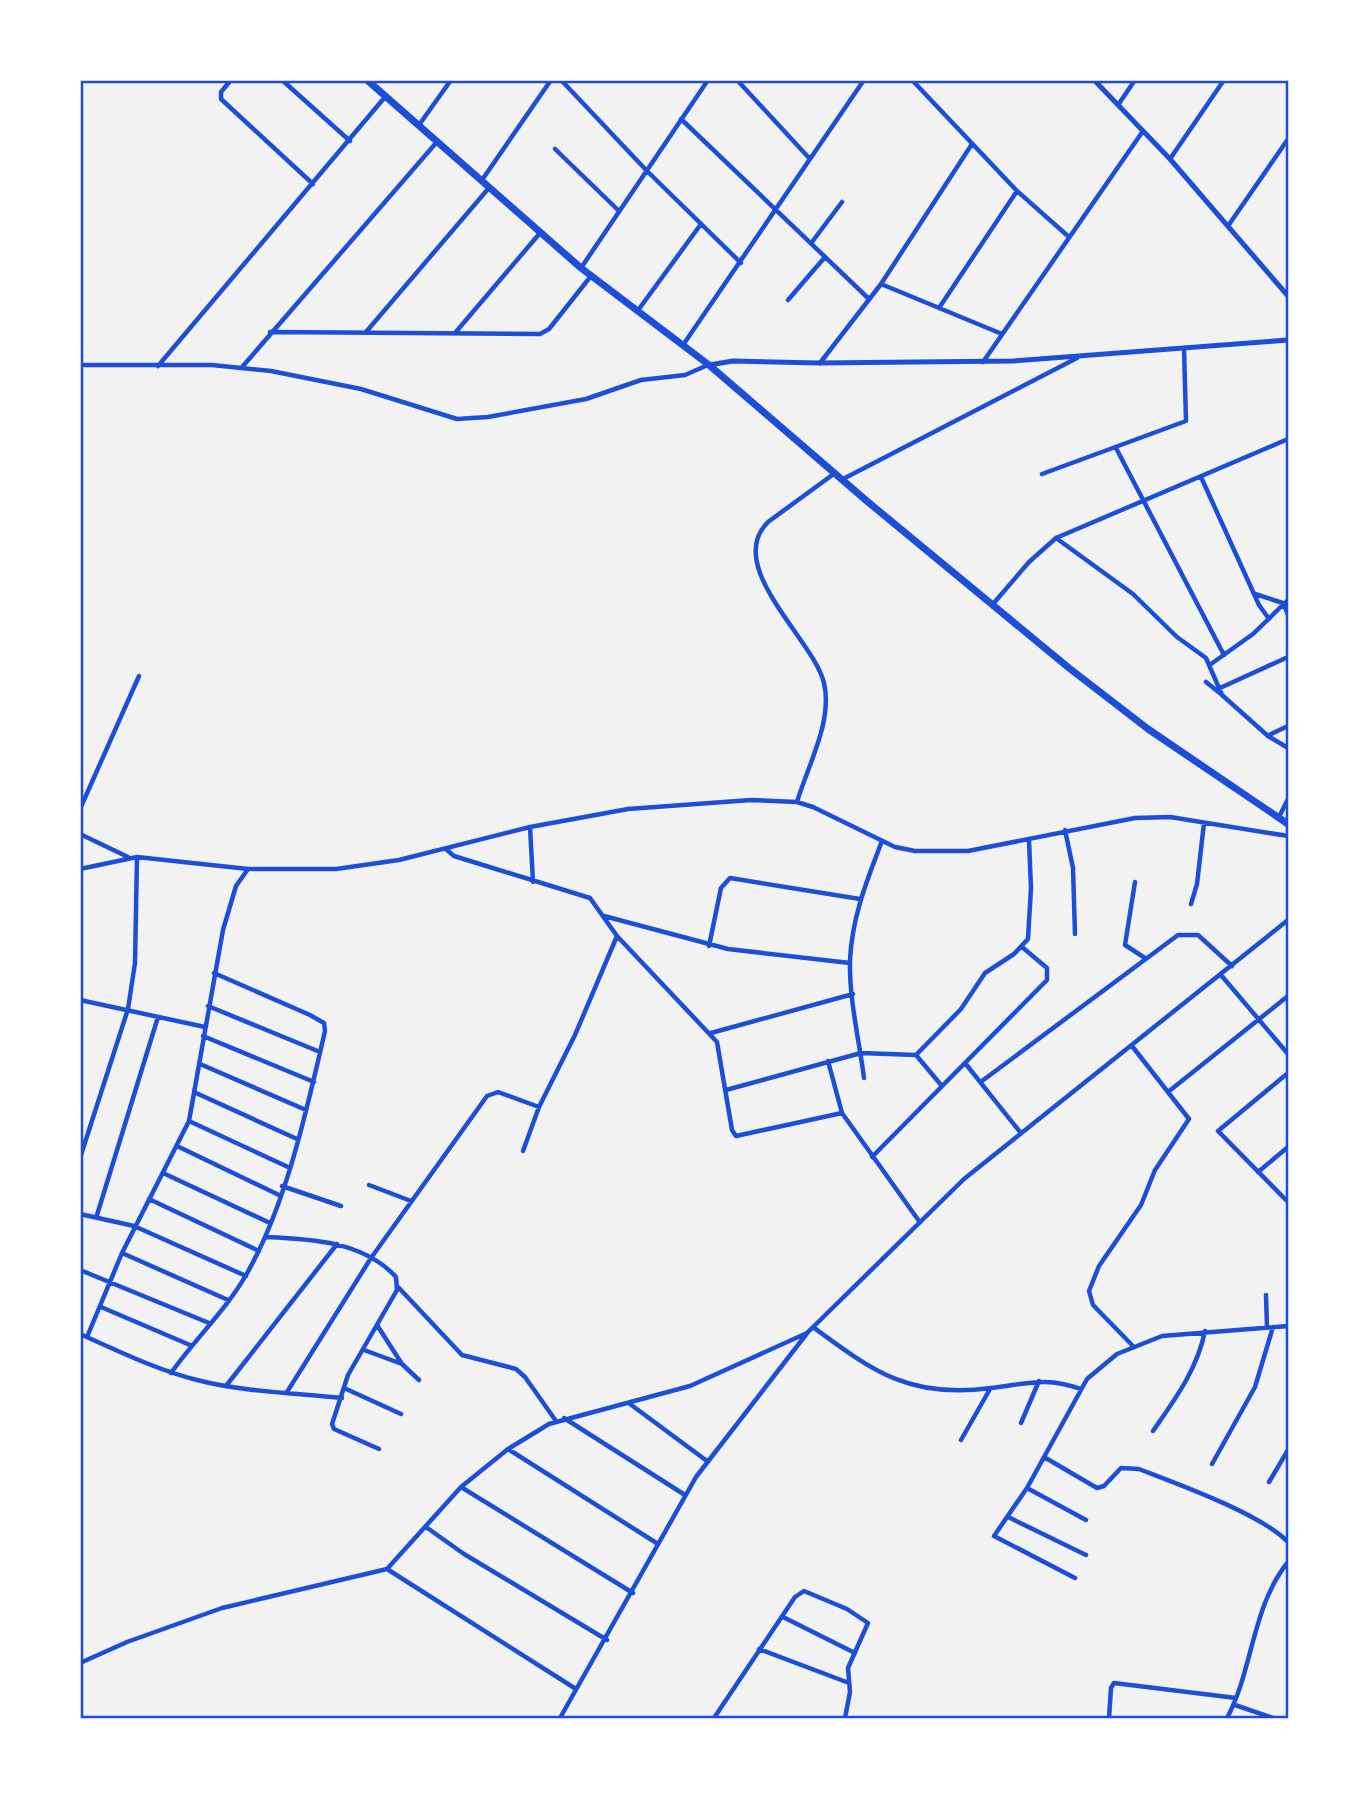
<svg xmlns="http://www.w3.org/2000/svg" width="1369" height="1799" font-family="Poppins,sans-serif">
	<rect width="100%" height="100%" fill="#f2f2f2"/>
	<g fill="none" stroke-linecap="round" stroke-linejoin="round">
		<path stroke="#1d4ed8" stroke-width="4.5" d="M231,80l-10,12v7l92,85
			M282,80l68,61
			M561,80l86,91 94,92
			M737,80l73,79
			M912,80l105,111 52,46
			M1118,105l17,-25
			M681,119l188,180
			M419,125l32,-45
			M555,149l64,62
			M1170,159l54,-79
			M482,180l69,-100
			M1228,226l60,-87
			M812,242l30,-40
			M581,268l127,-188
			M881,284l121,50
			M788,300l37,-43
			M939,308l78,-117
			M639,309l62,-85
			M270,332l270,2 9,-5 42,-53
			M366,332l122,-143
			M455,333l85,-100
			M683,345l181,-265
			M983,362l160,-231
			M820,363l61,-79 91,-140
			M80,365h132l59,6 90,18 96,30 31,-2 98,-18 55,-19 44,-5 23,-10
			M158,366l227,-269
			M243,366l193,-223
			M1116,448l108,207
			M1042,474l144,-53 -2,-73
			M1201,477l58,128 10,14
			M843,479l234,-121
			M1056,538l77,56 44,43 29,21 16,37 46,41 20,12
			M1255,594l28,9 5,12
			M993,604l36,-42 27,-24 232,-99
			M1211,664l42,-30 35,-34
			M1206,682l15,12
			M1220,688l68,-31
			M1269,735l19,-9
			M797,802c11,-37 36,-81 27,-119 -10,-43 -101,-117 -56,-161l67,-49
			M80,809l59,-133
			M1279,817l9,-18
			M530,827l3,55
			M1065,830l8,38 2,66
			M80,834l48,23
			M447,850l7,6 136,42 27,38 100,106 15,88 4,6 106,-23
			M80,869l57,-12 111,12h88l63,-9 131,-33 98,-18 123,-9 46,2 16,5 82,40 20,4h53l167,-33 35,-1 118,19
			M1135,882l-10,63 20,13
			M1191,904l6,-20 7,-61
			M604,916l124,33 122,14
			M709,946l12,-58 9,-10 130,21
			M1221,975l67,79
			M80,1000l125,27
			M208,1006l112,46
			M711,1033l142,-39
			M203,1036l111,46
			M1132,1046l57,73 -34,51 -14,35 -42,61 -10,25 4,14 39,40
			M916,1055l45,-46 24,-36 29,-19 14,-15 3,-51 -2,-48
			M828,1061l14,52 77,108
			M965,1063l55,69
			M200,1064l106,46
			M1288,1073l-70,58 70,71
			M864,1078c-5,-39 -15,-79 -14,-118 2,-43 17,-80 32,-119
			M982,1081l196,-146h20l34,31
			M726,1090l135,-37 55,2 26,31
			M1168,1092l120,-96
			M196,1093l101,46
			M189,1121l99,46
			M177,1146l102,49
			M523,1151l16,-44 36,-72 42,-99
			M872,1157l175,-177v-12l-25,-21
			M80,1158l48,-149 7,-46 2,-106
			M1258,1172l30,-25
			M163,1173l107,50
			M369,1185l42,16
			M282,1186l59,20
			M149,1199l110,52
			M80,1214l54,12 112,50
			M97,1215l61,-198
			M265,1237c45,2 98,4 131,40l1,13 -49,85 -16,49 2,5 45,20
			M122,1253l106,47
			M80,1270l129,53
			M399,1288l63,67 54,14 9,8 31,44
			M1266,1295l1,33
			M101,1307l89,38
			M377,1325l25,39 17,16
			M813,1327c61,45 97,72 178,61 36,-4 54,-12 90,1
			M80,1334c38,17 77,36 117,46 47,12 97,13 145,18
			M87,1337l35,-84 67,-132 34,-191 13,-44 12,-17
			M364,1350l38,14
			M171,1373c24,-34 55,-63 75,-98 40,-69 61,-166 79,-244l-1,-8 -14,-8 -96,-42
			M226,1386l111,-142
			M344,1388l57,26
			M287,1392l84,-134 116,-162 11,-4 41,15
			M630,1404l77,57
			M564,1418l121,77
			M1021,1423l18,-42
			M1153,1431c22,-32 44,-61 52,-100
			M961,1440l29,-51
			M508,1449l150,95
			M1044,1457l53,31 7,-2 17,-18 18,1c39,15 122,45 149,73
			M1212,1464l43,-77 18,-60
			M1269,1482l19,-32
			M461,1487l172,106
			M1027,1488l59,32
			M1008,1517l78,38
			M426,1527l38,27 143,86
			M387,1569l189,120
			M1075,1578l-81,-42 33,-48 60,-109 30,-25 45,-18 126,-10
			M783,1617l72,36
			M759,1649l90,34
			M80,1663l47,-21 95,-34 165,-39 74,-82 47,-38 41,-25 141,-38 117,-53
			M1235,1705l38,13
			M560,1718l136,-241 112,-145 156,-153 324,-259
			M714,1718l81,-121 9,-6 43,18 21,14 -20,45 2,24 -5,26
			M1109,1718l2,-30 3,-5 122,15
			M1227,1718c26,-48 25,-112 61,-156"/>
		<path stroke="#1d4ed8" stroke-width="5" d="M1094,80l76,79 118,137
			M709,365l24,-4 86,2 194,-2 275,-21"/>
		<path stroke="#1d4ed8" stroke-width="7" d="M367,80l214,188 128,97 159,137 201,166 79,61 140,95"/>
	</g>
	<rect width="1369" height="1799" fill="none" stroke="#ffffff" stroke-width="164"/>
	<rect x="82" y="82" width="1205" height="1635" fill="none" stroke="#1d4ed8" stroke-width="2.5"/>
</svg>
